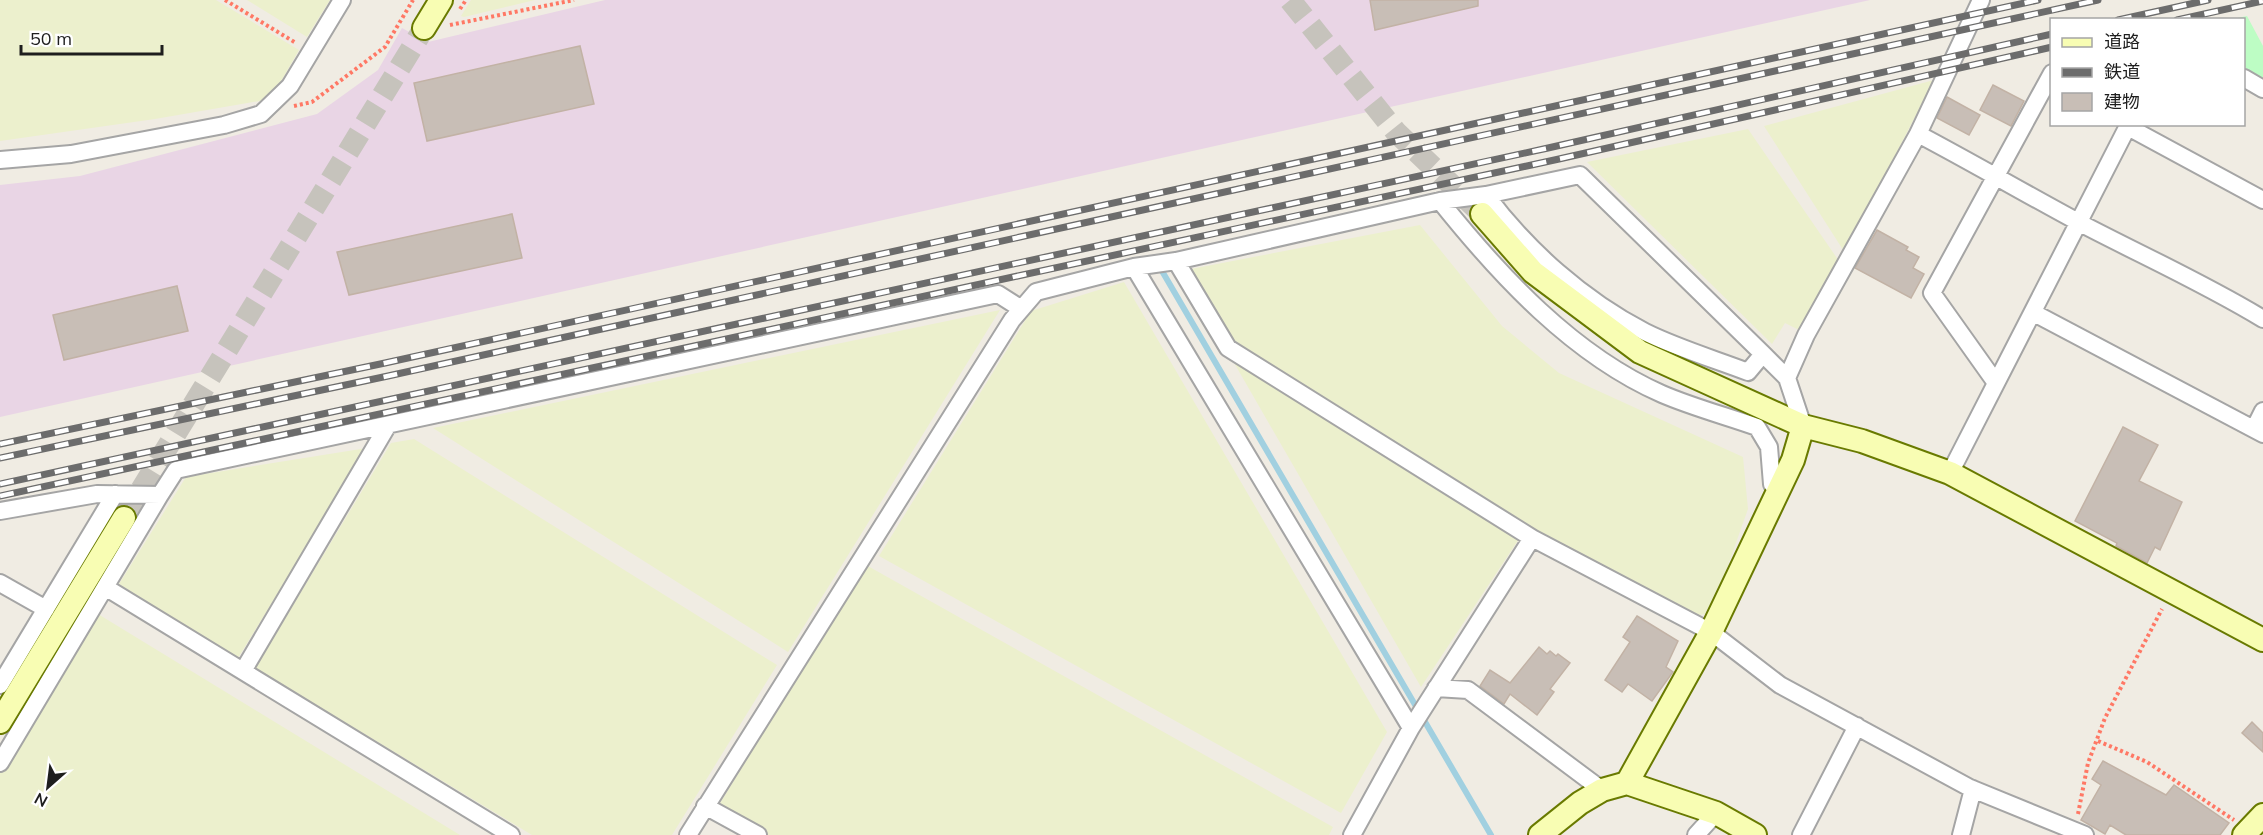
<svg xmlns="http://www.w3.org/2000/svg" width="2263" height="835" font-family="Mulish,'Noto Sans JP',sans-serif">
	<rect width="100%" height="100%" fill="#f0ece3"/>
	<path fill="#e9d5e5" d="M605,0h1265l-1870,417v-232l80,-9 237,-62 61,-44 24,-42 26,14z"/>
	<path fill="#ecf0cd" d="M0,0h216l83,50 -28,49 -116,20 -155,22z
		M247,0h83l-23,37z
		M471,0h64l-71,17 -3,-1z
		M1934,80l-89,173 -81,-127z
		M1748,129l93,135 -38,68 -18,-9 -13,21 -185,-182z
		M1420,225l82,101 57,47 184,84 5,52 -37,104 -12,2 -162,-85 -302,-189 -44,-72z
		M1124,282l263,450 -46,81 -462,-257 152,-245z
		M1000,310l-212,342 -355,-224z
		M1233,361l286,178 -98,148z
		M414,439l363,226 -105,170h-140l-277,-167 136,-225z
		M367,448l-129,210 -119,-74 67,-107z
		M866,565l467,262 -4,8h-575l-40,-22z
		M98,614l362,221h-460v-65z"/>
	<path fill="#bdfdc4" d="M2247,16l16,30v32l-19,-11v-47l-11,-1z"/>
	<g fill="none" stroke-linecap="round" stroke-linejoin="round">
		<path stroke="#a1d0e0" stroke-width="6" d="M1162,271l329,564"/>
	</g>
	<path fill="#c8beb6" stroke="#c2b2a5" stroke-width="1.5" d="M1370,0h108v6l-103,24z
		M580,46l14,58 -167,37 -13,-58z
		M1993,85l31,16 -13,25 -31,-16z
		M1947,97l33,18 -11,20 -32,-17z
		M512,214l10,44 -173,37 -12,-43z
		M1877,230l31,17 -2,3 13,7 -6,11 11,6 -13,24 -56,-30z
		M177,286l11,45 -124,29 -11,-45z
		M2123,427l35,18 -19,36 43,21 -22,48 -5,-3 -8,16 -31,-17 1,-3 -42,-22z
		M1637,616l41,25 -12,26 7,5 -21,29 -24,-17 -6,8 -17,-12 25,-38 -7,-5z
		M1539,647l8,7 3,-3 6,5 2,-2 12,9 -20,26 4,3 -17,23 -27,-21 -6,10 -24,-18 10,-16 20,13z
		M2252,722l11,11v19l-21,-19z
		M2103,761l63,34 8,-10 55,38 -9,12h-94l-16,-10 -5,9 -24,-14 20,-35 -9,-6z"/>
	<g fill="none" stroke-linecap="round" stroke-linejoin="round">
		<path stroke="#c6c3bc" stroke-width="22" stroke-dasharray="22 11" stroke-linecap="butt" d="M1290,0l106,132 86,82
			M124,518l300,-490"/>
		<g stroke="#a5a5a5" stroke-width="20">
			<path id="street" d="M2244,78l19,11
				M2128,127l135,73
				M1918,134c55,29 108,60 162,89 61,32 124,60 183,96
				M0,160l71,-6 153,-29 37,-11 29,-28 52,-86
				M1440,201c60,75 133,154 222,193 30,13 64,22 95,33l12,20 3,37 8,4
				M1176,261l52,87 304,190 179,94 69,53 190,103 115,47
				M1134,267l277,461 -59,107
				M2034,313l229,121
				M1763,354l-15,18c-34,-13 -71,-24 -103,-40 -62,-32 -118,-82 -159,-137l94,-20 183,179 24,24 16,48
				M1787,378l19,-43 112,-201 63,-134
				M1996,383l-64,-90 120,-220
				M2254,429l9,-18
				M1950,473l179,-349
				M160,495l16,-25 822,-176 22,14
				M0,511l97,-17 63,1 -160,268
				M0,583l46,26
				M105,587l406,248
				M243,671l145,-246
				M0,685l115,-191
				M1436,688l32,2 134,100
				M1411,728l121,-190
				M705,806l53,29
				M688,835l324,-515 24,-28 98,-25 42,-6 264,-60 46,-6
				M1696,835l20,-22
				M1801,835l56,-109
				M1961,835l12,-46"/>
		</g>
		<g stroke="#697a00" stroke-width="26">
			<path id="secondary" d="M424,28l17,-28
				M1482,214l51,58 107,80 163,74 59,15 88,32 313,167
				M0,722l124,-204
				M1627,783l84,-151 82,-172 10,-34
				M1540,835l40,-32 22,-13 25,-7 89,30 39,22
				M2244,835l19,-20"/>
		</g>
		<path stroke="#ff7865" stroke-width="4" stroke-dasharray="3 3" stroke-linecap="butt" d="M225,0l71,43
			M460,9l6,-9
			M450,25l124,-25
			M294,106l18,-4 73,-55 28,-47
			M2098,741l49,21 87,58
			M2078,814l10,-51 17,-45 57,-109"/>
		<use href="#street" stroke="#fff" stroke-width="16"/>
		<use href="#secondary" stroke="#f8fdb3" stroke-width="22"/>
		<g stroke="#6c6c6c" stroke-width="7">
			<path id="rail" d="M2118,20l90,-20
				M2177,20l86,-19
				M0,444l385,-81 1653,-363
				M0,458l388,-82 1710,-376
				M0,484l1548,-336 504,-114
				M0,496l1559,-337 493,-112"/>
		</g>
		<use href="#rail" stroke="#fff" stroke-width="4.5" stroke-dasharray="14" stroke-linecap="butt"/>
	</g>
	<rect x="2050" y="18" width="195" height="108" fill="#ffffff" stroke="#a5a5a5" stroke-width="1.5"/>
	<rect x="2062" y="38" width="30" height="9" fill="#f8fdb3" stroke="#a5a5a5" stroke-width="1.5"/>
	<text x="2104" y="48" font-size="18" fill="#1e1e1e">道路</text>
	<rect x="2062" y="68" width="30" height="9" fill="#6c6c6c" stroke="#a5a5a5" stroke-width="1.5"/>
	<text x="2104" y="78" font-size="18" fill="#1e1e1e">鉄道</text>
	<rect x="2062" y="93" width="30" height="18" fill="#c8beb6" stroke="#a5a5a5" stroke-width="1.5"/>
	<text x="2104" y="108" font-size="18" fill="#1e1e1e">建物</text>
	<g transform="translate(48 787) rotate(208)" stroke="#ffffff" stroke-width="4.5" paint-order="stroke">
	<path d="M0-4.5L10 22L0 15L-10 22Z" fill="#1e1e1e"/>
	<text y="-9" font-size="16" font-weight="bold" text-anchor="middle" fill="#1e1e1e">N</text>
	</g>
	<path d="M21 45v9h141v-9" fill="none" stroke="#1e1e1e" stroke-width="3"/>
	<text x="30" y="45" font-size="18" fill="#1e1e1e" stroke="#ffffff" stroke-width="4.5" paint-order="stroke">50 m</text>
</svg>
